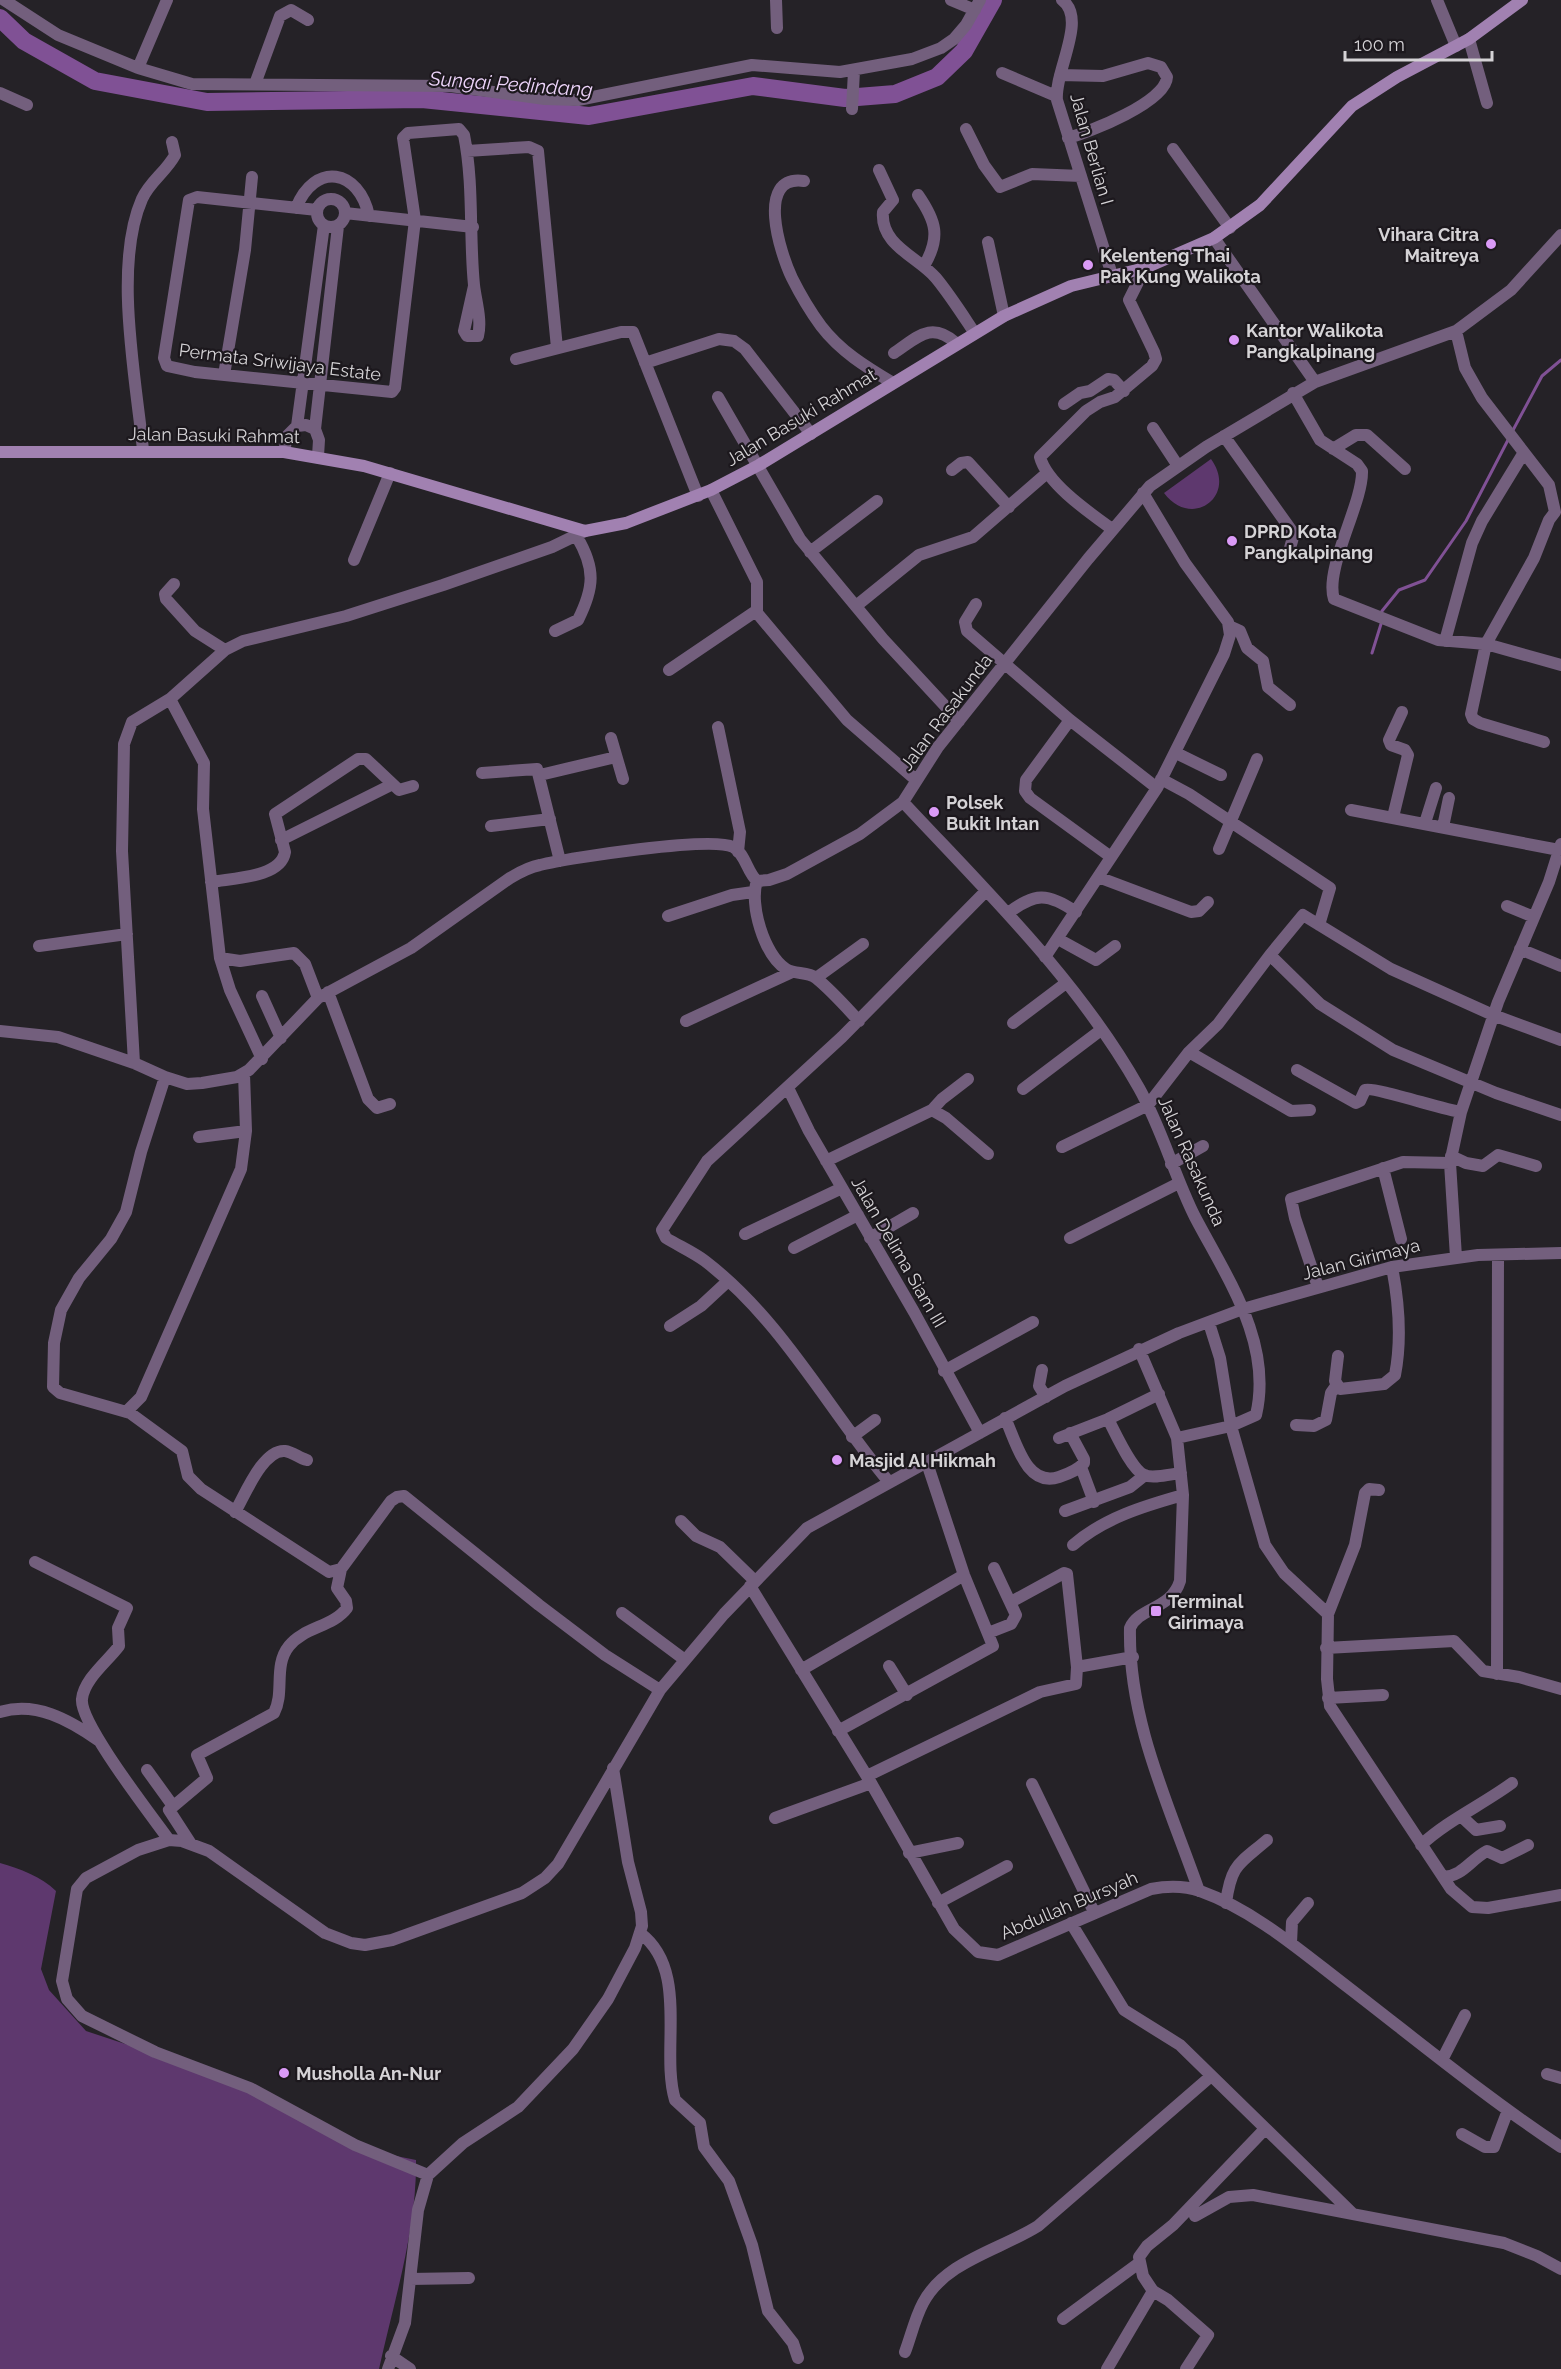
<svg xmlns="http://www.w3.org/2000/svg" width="1561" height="2369" font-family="Raleway,sans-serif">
	<rect width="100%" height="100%" fill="#252227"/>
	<path fill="#5e386e" d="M1211,459c27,37 -19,71 -47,34z
		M0,1863c20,6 41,13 56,28l-15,78 8,21 37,41 121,40 145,76 64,13c1,69 -22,141 -37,209h-379z"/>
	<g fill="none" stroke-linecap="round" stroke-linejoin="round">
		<path stroke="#805195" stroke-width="3" d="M1512,432l30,-56 19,-16
			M1382,611l17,-21 26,-10 41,-59 43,-83
			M1372,653l9,-29"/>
		<path stroke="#805195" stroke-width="18" d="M0,18l24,23 71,40 112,21 215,-3 167,17 164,-30 92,12 50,-4 42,-17 27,-26 29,-51"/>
		<path stroke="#735f7d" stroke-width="12" d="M4,0l54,35 80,33 29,-68
			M776,0l1,28
			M951,0l24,10
			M1062,0c26,19 -8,71 -5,100l55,175
			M1437,0l19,46
			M1469,39l18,64
			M138,68l54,16 258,2 95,13 33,1 174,-35 88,7 72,-13 29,-11 13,-9 12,-14 14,-25
			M1002,73l54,23
			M1060,75l43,1 45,-13 13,4 6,10c-1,25 -77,55 -99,61
			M255,84l25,-68 11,-6 17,10
			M0,93l27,12
			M852,109l2,-38
			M966,129l18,36 16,22 32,-13 49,2
			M1173,149l57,79
			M467,151l62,-4 9,4 19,197
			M879,170l14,30 -10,12c-3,33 35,45 53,66 14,17 26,36 38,54
			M804,181c-49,-7 -24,72 -12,97 8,16 18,33 29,48 19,25 45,41 72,57
			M918,195c18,26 23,42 6,71
			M317 213a14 14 0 1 1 28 0a14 14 0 1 1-28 0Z
			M296,208c19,-47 63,-39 73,8
			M317,210l-120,-13 -8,3 -25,158 3,8 28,6 197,20 3,-4 20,-168 -12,-82 5,-5 51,-4 5,6c10,50 5,100 10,150 2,17 8,35 4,51h-11l-3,-5 10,-45
			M345,213l128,14
			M1214,238l101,144
			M988,242l16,74
			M1456,331l9,37 17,30 67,87 6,27 -6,8 -15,38 -48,86 -15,70 2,5 7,4 64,19
			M894,353c24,-16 37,-32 62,-10
			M516,359l105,-27h12l65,164
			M645,363l74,-24 15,2 11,8 66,85
			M224,375l21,-125 7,-73
			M1293,393l27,47 37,24 5,7c1,32 -38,98 -28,128l104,41 48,4 75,21
			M718,397l82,142 83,100 76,82
			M1064,404l16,-11 10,-2 18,-12 6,1 10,11
			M297,426l27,-201
			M1153,428l25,38
			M1224,436l70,98 -4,14
			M1333,449l23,-14h11l38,34
			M143,450c-7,-71 -30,-185 -1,-251 8,-18 24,-27 33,-44l-3,-13
			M284,452l3,-16 10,-10 9,-1 9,4
			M318,456l1,-16 -4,-11 23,-203
			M952,470l9,-7 7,-1 41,45
			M711,490l46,92v31l90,107 69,60
			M1143,493l42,70 43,59 2,13 -6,19 -67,134
			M1112,529c-22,-16 -65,-45 -72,-72l46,-46 14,-9 15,-5 37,-31 4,-7 -2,-7 -25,-52 16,-32
			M810,552l67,-51
			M354,560l36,-87
			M174,584l-9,10 1,5 29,32 30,19
			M976,604l-11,18 2,9 103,89 87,68 -112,169
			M856,606l63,-51 54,-18 74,-64
			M1229,626l11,5 7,17 16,13 5,26 22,18
			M555,631l23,-11c16,-32 18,-51 -1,-83
			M1445,641l27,-98 10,-22 41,-67
			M669,670l87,-59
			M170,699l34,64 -1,46 17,149 10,32 32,69
			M1070,720l-44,60 -1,11 5,7 81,59
			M718,727l22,105 -2,20
			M611,738l12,41
			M1176,753l45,22
			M482,773l55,-4 23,92
			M540,775l76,-18
			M1161,779l28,15 141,94 -11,37
			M903,802c84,90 175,178 236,286 23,41 35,87 56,129 32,61 78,126 61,198l-25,11 -54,12
			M1351,810l208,40
			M1393,817l15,-62 -3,-5 -14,-5 -2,-5 13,-28
			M1425,823l11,-35
			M491,826l59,-7
			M1443,827l6,-29
			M281,840l110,-55
			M1219,849l38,-90
			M1098,877l93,35 8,-1 9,-9
			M757,881c-8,23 7,74 29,88 9,6 21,2 30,9 16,13 29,28 43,43
			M211,882c21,-4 70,-4 74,-30l-10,-38 83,-55h8l33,31 14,-4
			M1507,906l27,11
			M1008,913c27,-20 39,-21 68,-1
			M668,916l64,-21 21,-3
			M1058,939l38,21 19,-14
			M39,946l88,-12
			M1520,949l41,17
			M1270,955l33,-40 88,54 102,46 68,25
			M220,958l20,3 54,-8 11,11 13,34
			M816,978l47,-34
			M328,992l40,107 9,9 13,-4
			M262,996l19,42
			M686,1021l106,-49
			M1013,1023l53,-40
			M0,1031l58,6 76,26 31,14 22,7 15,-1 35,-6 12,-7 69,-72 93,-50 99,-70c10,-6 19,-11 30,-13 29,-7 171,-29 193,-18 12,6 14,25 24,34l12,-1 18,-6 73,-40 43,-32 35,-55 150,-188 62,-73 56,-39 109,-65 141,-51 55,-41 50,-55
			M1189,1052l102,59 19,-1
			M134,1063l-12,-212 2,-107 8,-22 38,-23 55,-49 18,-9 103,-25 97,-31 109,-38 33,-16
			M1297,1070l59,33 4,-2 5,-11c7,-4 79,20 96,22
			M165,1077l-24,75 -15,60 -15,27 -32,39 -18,32 -7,33 -1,44 7,6 70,20 52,38 6,25 13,13 128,83 12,-3 50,-68 6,-4 7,-1 135,109 66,50 55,35
			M788,1088l21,43 105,181 66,121
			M1023,1089l78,-59
			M932,1110l10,-11 26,-20
			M199,1137l47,-6
			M1062,1147l86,-42 41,-53 29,-28 52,-69 50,49 73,46 103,43 65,22
			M1451,1156l15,7 17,3 15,-11 38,11
			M826,1161l106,-51 14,8 42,36
			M1171,1164l32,-18
			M1383,1168l18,71
			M745,1234l97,-46
			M870,1238l43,-25
			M1070,1238l109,-55
			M794,1248l64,-33
			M1456,1257l-6,-94 11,-51 37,-110 51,-120 12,-38
			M1318,1287l-23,-69 -4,-19 112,-37 47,1
			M1209,1323l11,35 11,68 34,119 19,28 44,41
			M670,1326l31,-20 27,-25
			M1139,1349l38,89 6,57 -3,86c-9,29 -41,26 -50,47 -2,93 39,177 69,263
			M1338,1356l-3,25 5,8 44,-5 11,-9c7,-36 4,-72 -3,-108
			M1042,1370l-3,16 7,11
			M944,1371l89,-49
			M126,1412l15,-15 100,-228 5,-38 -2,-57
			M1005,1418c11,23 21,70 54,59 9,-3 19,-7 25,-14v-4l-14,-26
			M1108,1419c7,13 23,50 36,56 9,4 27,-1 37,-2
			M1296,1425l18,1 12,-6 5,-27 5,-7
			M852,1437l23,-17
			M1059,1438l49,-19 51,-25
			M1081,1467l13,35
			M889,1482c-61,-73 -107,-162 -184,-221 -12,-9 -26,-15 -39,-23l-4,-8 45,-69 135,-124 144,-146
			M1379,1490l-10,-1 -4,4 -10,52 -27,69 -1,65 3,27 121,183 21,18 16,1 73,-13
			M1065,1511l65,-24 15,-12
			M235,1512c10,-17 28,-63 50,-61 8,1 14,7 22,9
			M681,1521l15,15 24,11 35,34
			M1073,1545c31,-27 71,-39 110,-50
			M35,1562l92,46 -9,20 1,18c-11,15 -35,33 -37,53 -3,24 70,117 87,141
			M750,1586l121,197 83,146 24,23 20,3 153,-66c16,-3 34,-3 49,2 56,20 103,62 149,97 70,54 138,110 212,159
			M1011,1602l53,-29 3,1 10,93
			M622,1613l63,47
			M988,1633l23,-9 5,-9 -22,-47
			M1326,1648l128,-7 29,30 36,6 42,12
			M889,1666l18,29
			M801,1670l163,-95
			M1497,1674l1,-419
			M1328,1698l55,-3
			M0,1712c36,-11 69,8 98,28
			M838,1731l155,-85 -29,-71 -37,-112
			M147,1770l26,36
			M867,1776l173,-84 36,-8 1,-17 56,-10
			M1032,1784l62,128
			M1461,1816l15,14 24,-4
			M775,1818l96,-35
			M191,1844l-22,-34 38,-32 -10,-23 77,-42c11,-21 -1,-47 15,-67 15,-19 44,-19 58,-38l-1,-7 -9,-13 4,-19
			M1421,1845c27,-25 61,-40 91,-62
			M909,1853l49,-10
			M1443,1877c20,-1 27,-17 44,-26l15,7 26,-13
			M938,1903l69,-37
			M1226,1903c5,-39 13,-39 41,-63
			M1071,1923l53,87 56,35 172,168
			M640,1933c50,37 20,117 35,167l25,23 4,24 25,34 23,64 16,66 25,32 5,15
			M1291,1943l1,-21 16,-19
			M1442,2060l23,-45
			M1547,2074l14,4
			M1462,2134l23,13h9l14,-37
			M428,2175l35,-32 55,-36 55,-58 35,-50 27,-51 7,-22 -1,-14 -13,-50 -15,-94
			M1195,2216l34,-19 24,-2 251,48 33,13 24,13
			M410,2279l59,-1
			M1153,2291l15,9 40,35 -22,34
			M1063,2319l76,-56
			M905,2352c6,-16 10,-34 18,-49 22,-42 77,-53 115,-77l172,-149
			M391,2356l19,13
			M388,2369l17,-46 13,-113 10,-35 -73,-30 -105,-57 -95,-36 -73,-36 -15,-17 -5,-18 15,-92 9,-11 52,-28 31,-10 13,1 27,10 116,82 26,10 14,2 27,-5 130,-47 23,-15 13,-14 102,-174 64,-76 83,-86 258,-142 114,-53 64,-24 149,-42 86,-12 83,-2
			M1107,2369l46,-78 -10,-15 -4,-19 8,-11 26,-21 92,-96"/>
		<path stroke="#a181b1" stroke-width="12" d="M0,452h284l80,14 221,65 41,-8 85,-33 48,-25 245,-149 67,-30 74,-18 69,-30 46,-33 92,-99 45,-29 72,-38 53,-39"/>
	</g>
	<g fill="#da9af6" stroke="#1c181d" stroke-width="2">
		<circle cx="1491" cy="244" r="6"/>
		<circle cx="1088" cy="265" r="6"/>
		<circle cx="1234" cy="340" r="6"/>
		<circle cx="1232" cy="541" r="6"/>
		<circle cx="934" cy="812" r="6"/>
		<circle cx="837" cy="1460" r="6"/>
		<rect x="1150" y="1605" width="12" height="12" rx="3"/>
		<circle cx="284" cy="2073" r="6"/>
	</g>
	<g text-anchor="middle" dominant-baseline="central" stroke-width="4.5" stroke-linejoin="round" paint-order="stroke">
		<g font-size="18" fill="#d5d3d6" stroke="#1c181d">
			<text transform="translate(1092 149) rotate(74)">Jalan Berlian I</text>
			<text transform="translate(280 362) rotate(7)">Permata Sriwijaya Estate</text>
			<text transform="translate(801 417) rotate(-31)">Jalan Basuki Rahmat</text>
			<text transform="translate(214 435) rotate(1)">Jalan Basuki Rahmat</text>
			<text transform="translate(946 712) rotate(-53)">Jalan Rasakunda</text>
			<text transform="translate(1192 1161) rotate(66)">Jalan Rasakunda</text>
			<text transform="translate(899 1252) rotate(60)">Jalan Delima Siam III</text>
			<text transform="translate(1361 1259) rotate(-14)">Jalan Girimaya</text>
			<text transform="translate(1069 1905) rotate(-23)">Abdullah Bursyah</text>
		</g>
		<g font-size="18" font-weight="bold" fill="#d5d3d6" stroke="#1c181d" text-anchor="start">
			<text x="1479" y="234" text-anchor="end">Vihara Citra<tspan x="1479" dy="21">Maitreya</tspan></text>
			<text x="1100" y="255">Kelenteng Thai<tspan x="1100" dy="21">Pak Kung Walikota</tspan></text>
			<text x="1246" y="330">Kantor Walikota<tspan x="1246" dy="21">Pangkalpinang</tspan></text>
			<text x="1244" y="531">DPRD Kota<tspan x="1244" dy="21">Pangkalpinang</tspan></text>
			<text x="946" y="802">Polsek<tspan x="946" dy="21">Bukit Intan</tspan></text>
			<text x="849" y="1460">Masjid Al Hikmah</text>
			<text x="1168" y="1601">Terminal<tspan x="1168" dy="21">Girimaya</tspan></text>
			<text x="296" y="2073">Musholla An-Nur</text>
		</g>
		<g font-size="20" font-style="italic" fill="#edd4fa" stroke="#1c181d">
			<text transform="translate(511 84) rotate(4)">Sungai Pedindang</text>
		</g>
	</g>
	<path d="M1345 51v9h147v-9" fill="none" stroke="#d5d3d6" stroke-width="3"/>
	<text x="1354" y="51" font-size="18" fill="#d5d3d6" stroke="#1c181d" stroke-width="4.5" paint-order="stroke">100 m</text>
</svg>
